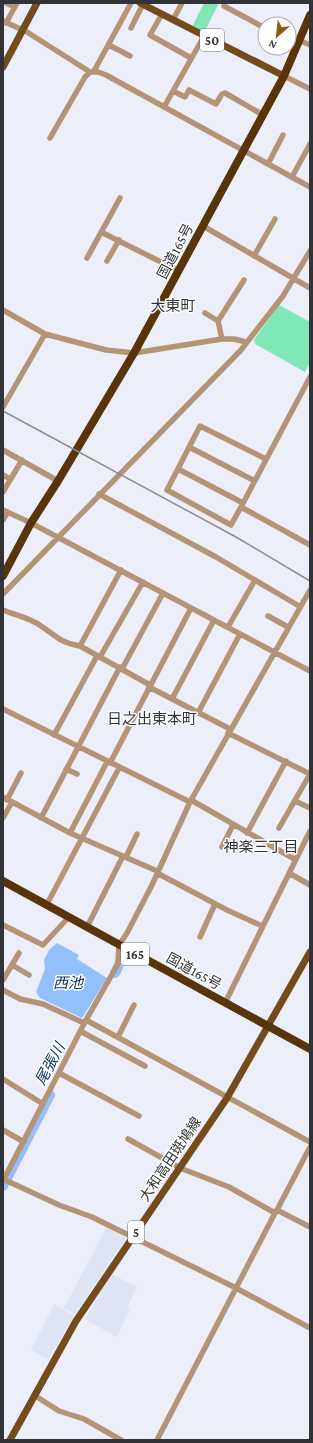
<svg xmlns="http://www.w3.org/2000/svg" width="313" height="1443" font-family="'Crimson Pro','Noto Sans JP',serif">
	<rect width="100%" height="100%" fill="#eceff9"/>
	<path fill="#dfe4f5" d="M107,1227l19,11 -51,76 -11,-6z
		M112,1274l25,13 -10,21 3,2 -14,27 -31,-18z
		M54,1304l20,12 -26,43 -17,-9z"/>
	<path fill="#80e7b9" d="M204,3h15l-15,30 -12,-6z
		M279,305l31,17v41l-5,9 -50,-28 -1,-4z"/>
	<path fill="#93c0fd" d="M57,943l22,12 -2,4 30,19 -25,40 -42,-20 -4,-6 9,-23 -1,-9 5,-10z"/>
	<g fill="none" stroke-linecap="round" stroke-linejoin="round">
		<path stroke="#93c0fd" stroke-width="10" d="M115,973l9,-18
			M3,1186l47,-91"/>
		<path stroke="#b49476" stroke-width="5.5" d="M6,3l9,4
			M224,6l41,22
			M162,14l-12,21 41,23
			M173,20l9,-17
			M3,21l24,11 63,40h8l8,3 204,112
			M6,23l11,-20
			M131,28l12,-24
			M299,40l11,5
			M289,41l8,4
			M109,45l21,11
			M94,71l37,-68
			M284,76l26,13
			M173,91l12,6 4,-7 27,14 6,-10 3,-1 38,22
			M164,107l40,-71
			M50,138l35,-61 5,-5
			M268,164l15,-29
			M292,177l18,-33
			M203,226l107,62
			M101,232l78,39
			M254,256l21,-37
			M87,258l33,-60
			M107,261l12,-21
			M3,310l42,24 61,16 28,3 88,-14h12l12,3
			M205,313l13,8
			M222,339l-4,-18 26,-41
			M310,377l-69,130 69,38
			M3,407l42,-73
			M189,447l66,34
			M3,450l55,31
			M178,469l65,34
			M3,475l7,4
			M3,492l19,-32
			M99,494l117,63 83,49
			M241,507l-10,18 -64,-35 33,-64 66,33
			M3,510l28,13 279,148
			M3,520l5,-8
			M3,594l238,-244 42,-54 27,-45
			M3,610c12,5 27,8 38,16 15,10 20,17 39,20l70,39
			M268,616l20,11
			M228,627l27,-47
			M80,646l41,-76
			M100,657l43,-75
			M122,669l41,-76
			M149,687l81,42
			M172,699l42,-79
			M3,709l187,93
			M198,713l42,-79
			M228,733l82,41
			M54,735l43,-79
			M110,763l81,-155
			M66,769l11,5
			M3,797l67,36 87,38
			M7,800l14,-27
			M191,800l105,60
			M295,801l15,7
			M3,818l9,-16
			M41,818l79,-151
			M279,828l31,-54
			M70,833l37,-71
			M247,833l39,-72
			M222,847l11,-22
			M126,857l11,-23
			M157,873l70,37 35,16
			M289,873l21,12
			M46,906l73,-138
			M3,925l40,20 25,-27
			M87,927l36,-71
			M200,937l15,-33
			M12,965l17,10
			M3,980l16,-27
			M3,990l17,9 23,5 41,19
			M225,1003l85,-172
			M86,1020l224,122
			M80,1031l65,35
			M118,1037l16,-32
			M59,1073l80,43
			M3,1079l40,25
			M3,1130l21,12
			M128,1139l52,29 49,19 46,26 2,-3 33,17
			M3,1179l56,26 33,12 144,71 74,40
			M3,1181l83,-161 32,-56 1,-19 8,-12 25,-48 38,-83 120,-212
			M277,1210l33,-63
			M34,1395l25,16 25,8 37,21
			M157,1440l118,-227"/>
		<path stroke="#764b1b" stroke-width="7" d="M140,3l144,73
			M3,67l34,-64
			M10,1440l66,-119 151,-223 83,-146"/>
		<path stroke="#593409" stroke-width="8" d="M3,576l28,-53 27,-42 76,-128 150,-277 26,-61
			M3,881l307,168"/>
		<path stroke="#8b8d93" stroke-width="1.5" d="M3,411l233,126 74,44"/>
	</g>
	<g text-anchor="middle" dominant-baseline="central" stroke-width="3" stroke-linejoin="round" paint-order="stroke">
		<g fill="#fff" stroke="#6f7072" stroke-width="1">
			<rect x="200" y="29" width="24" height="22" rx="3"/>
			<rect x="121" y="943" width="28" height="22" rx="3"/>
			<rect x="128" y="1221" width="16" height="22" rx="3"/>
		</g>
		<g font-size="13" font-weight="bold" fill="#313336">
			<text x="212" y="40">50</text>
			<text x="135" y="954">165</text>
			<text x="136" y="1232">5</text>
		</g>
		<g font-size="14" fill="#313336" stroke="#fff">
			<text transform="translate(175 251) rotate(-62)">国道165号</text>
			<text transform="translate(194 971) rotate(29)">国道165号</text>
			<text transform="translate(170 1159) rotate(-56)">大和高田斑鳩線</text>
		</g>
		<g font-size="15" fill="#313336" stroke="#fff">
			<text x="173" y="306">大東町</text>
			<text x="152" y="719">日之出東本町</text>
			<text x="261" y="847">神楽三丁目</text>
		</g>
		<g font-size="15" font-style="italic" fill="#0f3463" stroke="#fff">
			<text x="68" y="983">西池</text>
			<text transform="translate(50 1064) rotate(-62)">尾張川</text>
		</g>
	</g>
	<rect width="313" height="1443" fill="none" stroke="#313336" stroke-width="8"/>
	<g transform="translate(277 36) rotate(208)"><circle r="19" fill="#ffffff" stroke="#adadaf"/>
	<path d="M0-3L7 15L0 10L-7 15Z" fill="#905a0e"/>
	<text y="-6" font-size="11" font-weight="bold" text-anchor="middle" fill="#313336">N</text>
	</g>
</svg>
